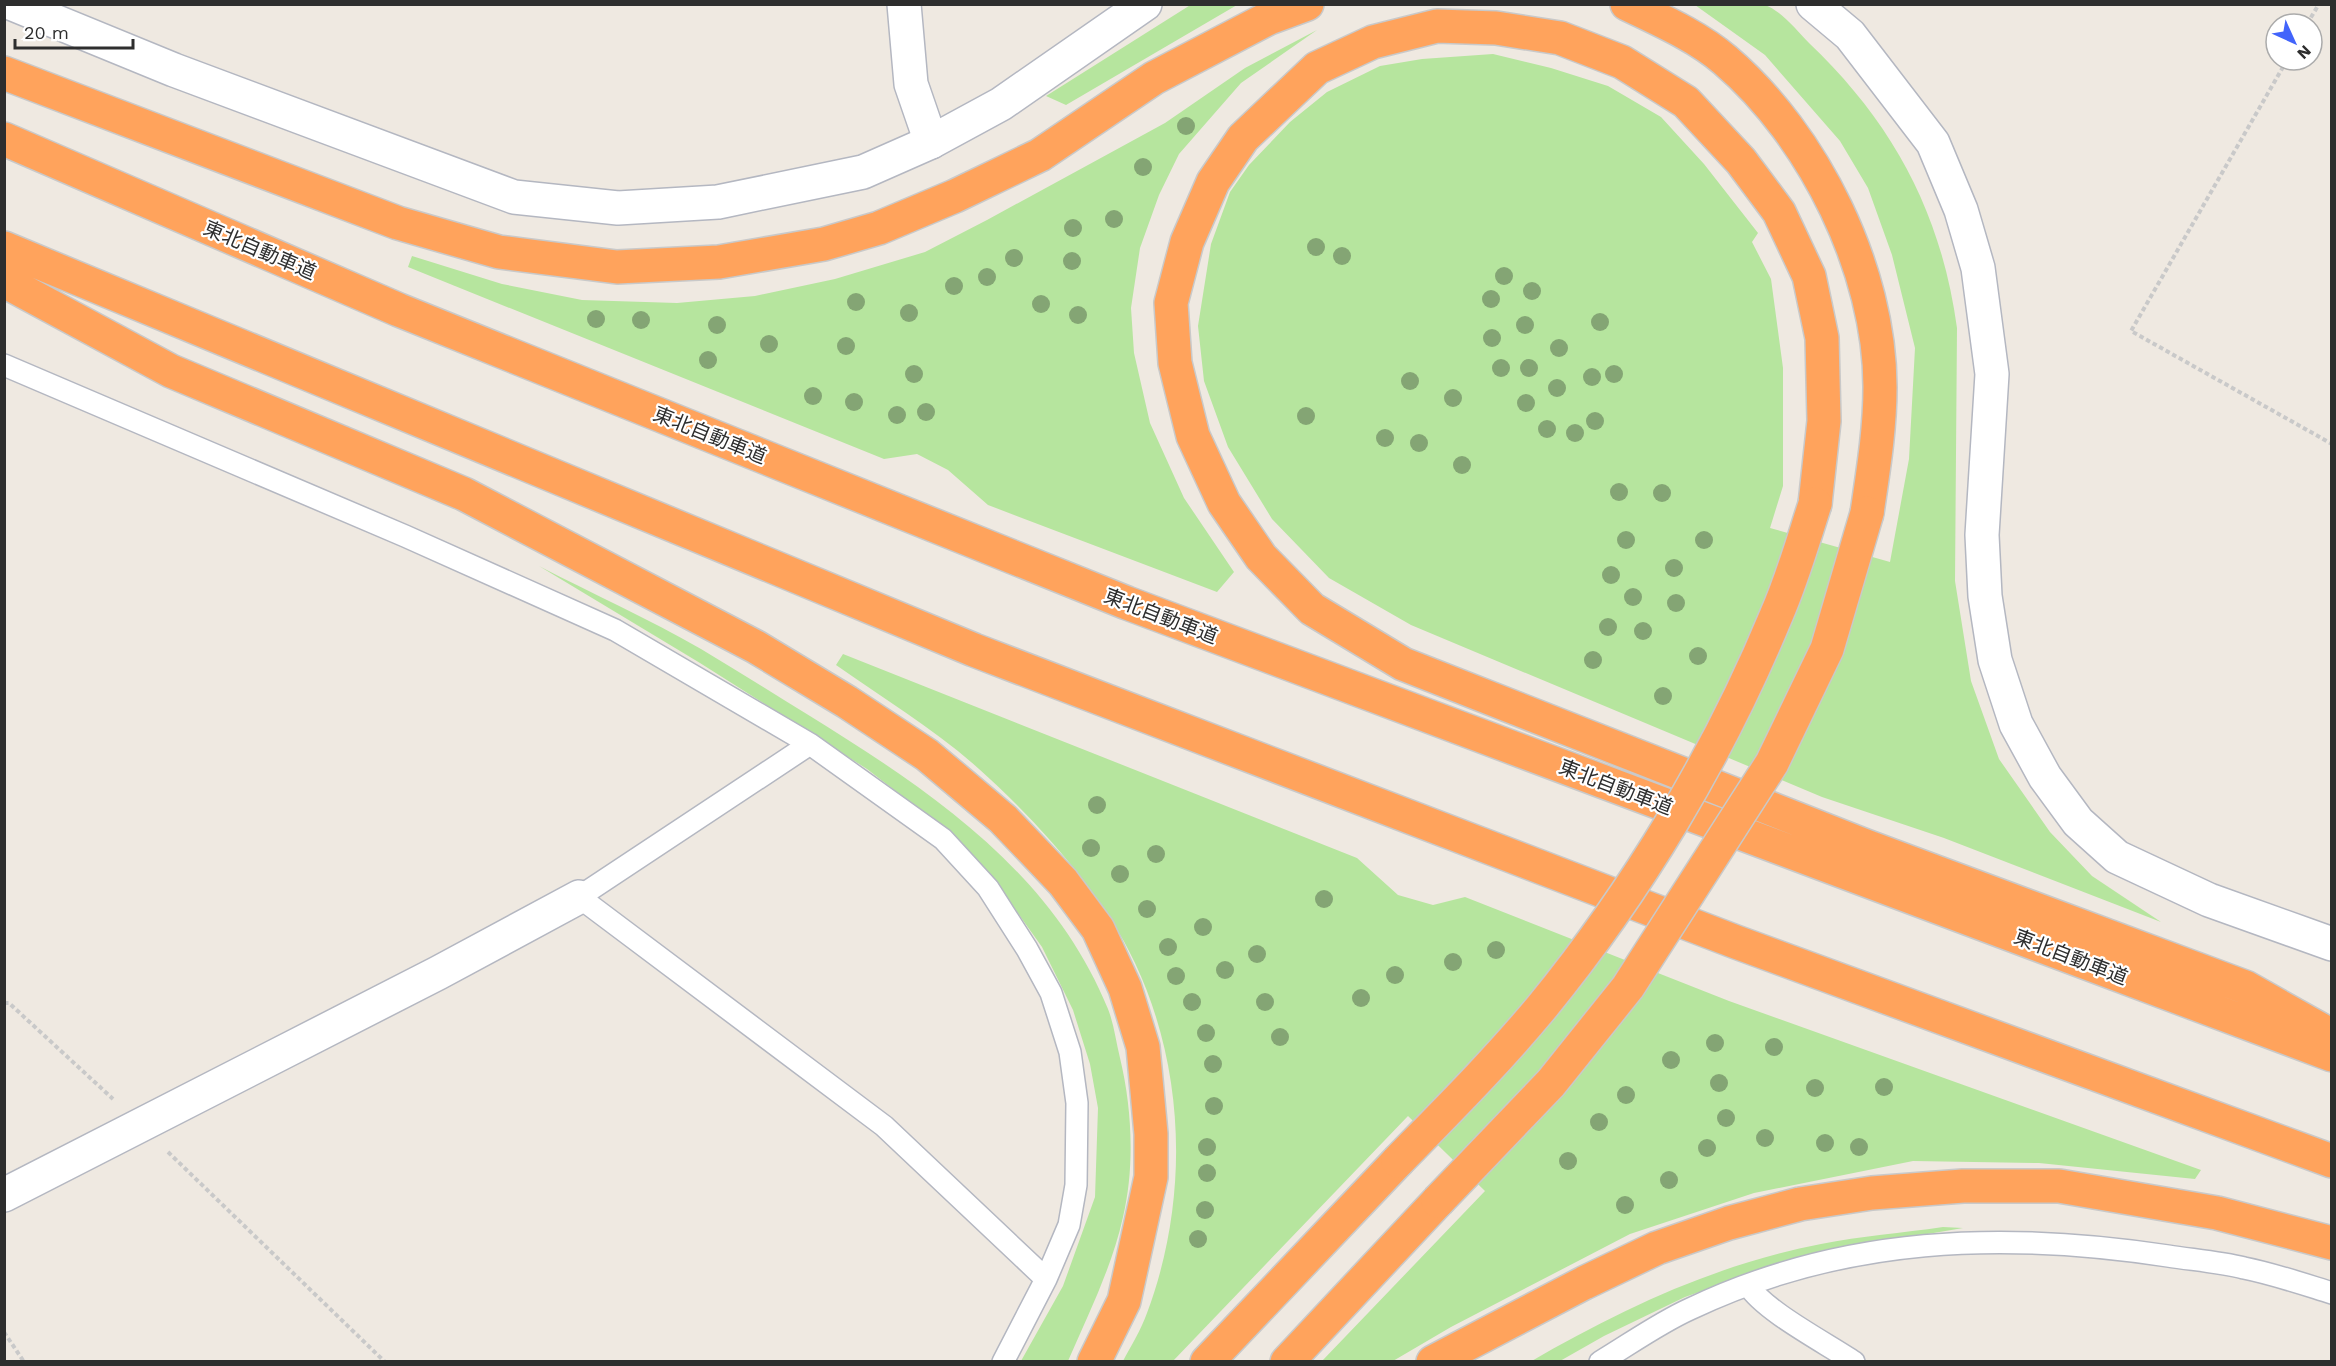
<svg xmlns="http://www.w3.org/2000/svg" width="2336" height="1366" font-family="'Work Sans','Noto Sans JP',sans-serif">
	<rect width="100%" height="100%" fill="#efe9e1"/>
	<path fill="#b6e59e" d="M1192,4l45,1 -171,100 -20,-9z
		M1695,5c20,0 51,-5 69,0 16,4 33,26 45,38 84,80 132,169 148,285l-2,253 16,100 28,78 51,73 42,44 69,46 -217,-84 -122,-41 -411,-172 -82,-47 -57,-59 -44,-72 -24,-66 -6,-55 13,-82 19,-52 19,-27 41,-43 37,-30 53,-26 42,-7 71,-5 58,14 57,18 53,31 43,47 54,69 -6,9 19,37 12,89v118l-13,42 120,34 19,-103 6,-111 -23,-93 -24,-67 -28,-47 -75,-86z
		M1317,30l-76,53 -62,71 -20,41 -19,53 -9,60 3,45 16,70 34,75 50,74 -17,20 -229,-87 -40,-35 -31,-16 -33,5 -476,-192 4,-11 90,28 80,16 95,3 78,-7 80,-17 90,-27 62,-32 178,-97 80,-55z
		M539,566c54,28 110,53 162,83 37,22 73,45 109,67 121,75 242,156 298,293 6,15 8,33 12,49 12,50 15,108 3,159 -11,50 -35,98 -55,144h-47l42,-75 32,-89 3,-89 -8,-44 -17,-54 -31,-63 -37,-52 -46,-55 -92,-71 -167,-106z
		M843,654l514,204 41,37 35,10 32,-8 264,104 472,169 -6,9 -156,-16 -126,-2 -159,32 -124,41 -179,93 -58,34h-71l163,-170 -77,-75 -235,245h-50c8,-15 18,-31 24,-48 42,-112 39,-242 -12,-350 -32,-69 -99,-143 -156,-194 -43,-39 -95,-70 -143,-104z
		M1943,1227l20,1 -130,22 -82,24 -66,23 -81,39 -44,25 -30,1c91,-53 187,-98 291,-118 40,-8 81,-11 122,-17z"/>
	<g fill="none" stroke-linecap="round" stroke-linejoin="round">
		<g stroke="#b4b7c1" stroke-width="24">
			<path id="lane" d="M4,365l401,171 210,94 195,114 133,95 45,49 39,61 24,44 19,59 7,51 -1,82 -7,40 -23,54 -43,83
				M810,744l-231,153 305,229 162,153
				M1748,1285c16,26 78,58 106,77
				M1600,1362c30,-18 59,-39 90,-53 153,-73 313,-78 478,-53 26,4 52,6 76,12 30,6 59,16 88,25"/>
		</g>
		<g stroke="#b4b7c1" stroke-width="36">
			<path id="street" d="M904,4l7,80 20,58
				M4,1195l434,-222 141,-76"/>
		</g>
		<g stroke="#b4b7c1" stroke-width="36">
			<path id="secondary" d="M13,4l161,66 340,127 104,11 100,-6 145,-30 68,-30 70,-38 144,-100
				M1813,4l37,31 83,108 28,67 17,58 14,106 -10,161 3,61 10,64 21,64 29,53 33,45 39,35 92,43 123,44"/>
		</g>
		<g stroke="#c9c9c9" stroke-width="36">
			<path id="highway" d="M1627,4c33,16 70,32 98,56 89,76 155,210 155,327 0,43 -7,85 -13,126
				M4,73l394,150 101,29 118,15 102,-5 105,-18 55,-16 76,-32 85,-41 114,-77 115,-60 38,-14
				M4,139l395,171 728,293 1205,452
				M4,248l970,402 762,292 596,219
				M4,281l167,90 293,123 292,153 91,55 80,53 76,64 60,63 35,47 27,59 18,59 8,87v43l-27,124 -30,61
				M1815,504l9,-83 -2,-83 -13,-62 -30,-64 -38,-51 -55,-59 -64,-40 -62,-24 -64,-10 -59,-2 -64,16 -56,26 -74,70 -30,44 -26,60 -16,61 4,60 18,73 31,67 37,54 51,52 91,55 463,182 379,141 87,49
				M1207,1362l191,-201
				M1287,1362l151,-161
				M1433,1362l151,-79 73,-35 72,-25 71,-19 72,-11 91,-7h96l158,27 115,30"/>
		</g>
		<path stroke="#c9c9c9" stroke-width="4" stroke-dasharray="4.5 3" stroke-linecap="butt" d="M2307,24l12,-20
			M2287,60l-156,271 201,113
			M4,1003h5l104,96
			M168,1152l217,210
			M4,1332l20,30"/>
		<use href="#lane" stroke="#fff" stroke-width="21"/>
		<use href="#street" stroke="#fff" stroke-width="33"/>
		<use href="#secondary" stroke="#fff" stroke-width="33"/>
		<use href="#highway" stroke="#ffa35c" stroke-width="33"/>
		<g stroke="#c9c9c9" stroke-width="36" stroke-linecap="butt">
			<path id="highway-bridge" d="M1398,1161c49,-50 98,-99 143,-153 96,-117 177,-252 235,-392 16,-36 27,-75 39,-112
				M1438,1201l113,-118 77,-96 144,-224 55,-114 40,-136"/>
		</g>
		<use href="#highway-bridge" stroke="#ffa35c" stroke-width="33"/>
	</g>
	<g fill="#84a574">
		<circle cx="1186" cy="126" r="9"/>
		<circle cx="1143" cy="167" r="9"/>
		<circle cx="1114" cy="219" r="9"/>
		<circle cx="1073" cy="228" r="9"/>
		<circle cx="1316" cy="247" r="9"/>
		<circle cx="1342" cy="256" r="9"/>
		<circle cx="1014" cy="258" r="9"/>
		<circle cx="1072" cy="261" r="9"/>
		<circle cx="1504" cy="276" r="9"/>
		<circle cx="987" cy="277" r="9"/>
		<circle cx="954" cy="286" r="9"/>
		<circle cx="1532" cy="291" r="9"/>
		<circle cx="1491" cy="299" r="9"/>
		<circle cx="856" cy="302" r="9"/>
		<circle cx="1041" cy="304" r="9"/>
		<circle cx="909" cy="313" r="9"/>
		<circle cx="1078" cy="315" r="9"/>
		<circle cx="596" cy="319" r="9"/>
		<circle cx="641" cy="320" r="9"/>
		<circle cx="1600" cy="322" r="9"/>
		<circle cx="717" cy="325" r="9"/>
		<circle cx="1525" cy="325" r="9"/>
		<circle cx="1492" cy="338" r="9"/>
		<circle cx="769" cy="344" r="9"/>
		<circle cx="846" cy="346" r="9"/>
		<circle cx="1559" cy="348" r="9"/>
		<circle cx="708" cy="360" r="9"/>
		<circle cx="1501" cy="368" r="9"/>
		<circle cx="1529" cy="368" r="9"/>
		<circle cx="914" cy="374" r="9"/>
		<circle cx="1614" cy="374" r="9"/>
		<circle cx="1592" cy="377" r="9"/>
		<circle cx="1410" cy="381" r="9"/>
		<circle cx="1557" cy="388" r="9"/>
		<circle cx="813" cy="396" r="9"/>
		<circle cx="1453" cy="398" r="9"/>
		<circle cx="854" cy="402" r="9"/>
		<circle cx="1526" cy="403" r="9"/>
		<circle cx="926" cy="412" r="9"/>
		<circle cx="897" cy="415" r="9"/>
		<circle cx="1306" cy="416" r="9"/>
		<circle cx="1595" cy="421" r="9"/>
		<circle cx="1547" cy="429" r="9"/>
		<circle cx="1575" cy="433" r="9"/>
		<circle cx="1385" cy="438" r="9"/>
		<circle cx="1419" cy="443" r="9"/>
		<circle cx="1462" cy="465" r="9"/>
		<circle cx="1619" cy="492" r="9"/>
		<circle cx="1662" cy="493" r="9"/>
		<circle cx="1626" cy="540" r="9"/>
		<circle cx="1704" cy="540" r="9"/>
		<circle cx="1674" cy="568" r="9"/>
		<circle cx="1611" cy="575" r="9"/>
		<circle cx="1633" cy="597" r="9"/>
		<circle cx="1676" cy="603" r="9"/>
		<circle cx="1608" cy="627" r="9"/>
		<circle cx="1643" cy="631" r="9"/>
		<circle cx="1698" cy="656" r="9"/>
		<circle cx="1593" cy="660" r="9"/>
		<circle cx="1663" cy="696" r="9"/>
		<circle cx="1097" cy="805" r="9"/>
		<circle cx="1091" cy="848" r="9"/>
		<circle cx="1156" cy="854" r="9"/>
		<circle cx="1120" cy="874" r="9"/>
		<circle cx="1324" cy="899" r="9"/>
		<circle cx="1147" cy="909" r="9"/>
		<circle cx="1203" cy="927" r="9"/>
		<circle cx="1168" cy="947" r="9"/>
		<circle cx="1496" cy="950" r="9"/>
		<circle cx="1257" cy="954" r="9"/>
		<circle cx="1453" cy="962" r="9"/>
		<circle cx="1225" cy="970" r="9"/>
		<circle cx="1395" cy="975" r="9"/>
		<circle cx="1176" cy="976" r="9"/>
		<circle cx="1361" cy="998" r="9"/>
		<circle cx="1192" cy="1002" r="9"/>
		<circle cx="1265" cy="1002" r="9"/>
		<circle cx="1206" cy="1033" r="9"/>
		<circle cx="1280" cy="1037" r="9"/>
		<circle cx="1715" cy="1043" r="9"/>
		<circle cx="1774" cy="1047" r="9"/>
		<circle cx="1671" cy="1060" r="9"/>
		<circle cx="1213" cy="1064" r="9"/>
		<circle cx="1719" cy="1083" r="9"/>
		<circle cx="1884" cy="1087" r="9"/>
		<circle cx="1815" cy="1088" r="9"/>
		<circle cx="1626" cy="1095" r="9"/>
		<circle cx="1214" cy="1106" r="9"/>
		<circle cx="1726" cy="1118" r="9"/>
		<circle cx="1599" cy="1122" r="9"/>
		<circle cx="1765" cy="1138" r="9"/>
		<circle cx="1825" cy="1143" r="9"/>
		<circle cx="1207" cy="1147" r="9"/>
		<circle cx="1859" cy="1147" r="9"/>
		<circle cx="1707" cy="1148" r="9"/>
		<circle cx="1568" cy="1161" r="9"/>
		<circle cx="1207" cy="1173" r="9"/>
		<circle cx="1669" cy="1180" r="9"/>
		<circle cx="1625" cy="1205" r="9"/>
		<circle cx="1205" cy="1210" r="9"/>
		<circle cx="1198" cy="1239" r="9"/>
	</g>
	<g text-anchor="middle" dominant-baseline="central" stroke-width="4.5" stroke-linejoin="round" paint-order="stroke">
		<g font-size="20" fill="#2e2e2e" stroke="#fff">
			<text transform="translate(260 250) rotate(23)">東北自動車道</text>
			<text transform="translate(710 435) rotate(22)">東北自動車道</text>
			<text transform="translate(1161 616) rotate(21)">東北自動車道</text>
			<text transform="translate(1616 787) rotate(21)">東北自動車道</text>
			<text transform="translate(2071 957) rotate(21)">東北自動車道</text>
		</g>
	</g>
	<rect width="2336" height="1366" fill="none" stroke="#2e2e2e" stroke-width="12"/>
	<g transform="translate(2294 42) rotate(135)"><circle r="28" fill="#ffffff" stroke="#ababab" stroke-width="1.5"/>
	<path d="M0-4.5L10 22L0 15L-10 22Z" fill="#4264fb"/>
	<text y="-9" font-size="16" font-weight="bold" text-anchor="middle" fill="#2e2e2e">N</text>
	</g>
	<path d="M15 39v9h118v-9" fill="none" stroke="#2e2e2e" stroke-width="3"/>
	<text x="24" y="39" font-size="18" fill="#2e2e2e" stroke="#ffffff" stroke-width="4.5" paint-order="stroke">20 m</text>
</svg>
